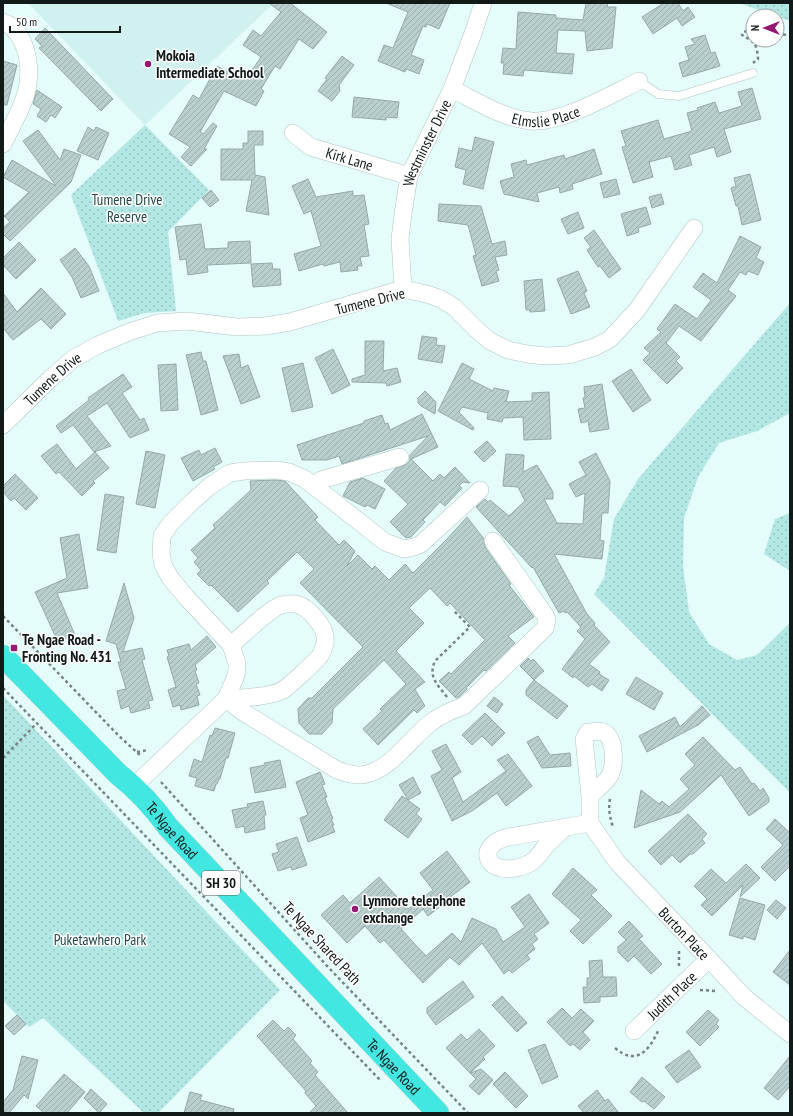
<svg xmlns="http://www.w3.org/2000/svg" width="793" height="1116" font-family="'PT Sans Narrow',sans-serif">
	<defs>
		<pattern id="green-dots" width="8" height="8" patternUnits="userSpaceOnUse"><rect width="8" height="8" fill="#b2e7e4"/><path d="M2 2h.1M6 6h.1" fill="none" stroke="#98c6c3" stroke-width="1.8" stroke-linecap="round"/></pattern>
		<pattern id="building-hatch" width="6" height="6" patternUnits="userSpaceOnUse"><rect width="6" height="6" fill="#b8cfcd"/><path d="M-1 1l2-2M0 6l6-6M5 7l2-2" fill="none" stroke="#9db1af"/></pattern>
	</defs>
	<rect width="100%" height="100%" fill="#e4fcfa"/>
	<path fill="#d0f1ef" d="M28,3h246l-129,122z"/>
	<path fill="url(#green-dots)" d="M739,3h51v18z
		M145,125l64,65 -41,42 8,79 -32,2 -26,8 -47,-126z
		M790,303v110l-33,18 -38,12 -21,34 -14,41 -1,48 6,46 20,32 28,16 20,-5 33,-32v170l-196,-199 10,-16 10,-59 24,-40z
		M790,513v58l-26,-17 11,-35z
		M3,695l277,295 -122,123h-14l-101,-95 -14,9 -26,-26z"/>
	<path fill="url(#building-hatch)" stroke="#94aaa9" d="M269,3h21l37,29 -14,17 -14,-10 -19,30 -5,-3 -14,23 3,2 -8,15 -32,-15 -24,41 3,2 10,-11 4,3 -13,23h3l-16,17 -10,-9 9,-10 -21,-13 24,-39 6,4 18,-33 11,6 3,-5 17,9 13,-19 -18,-12 10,-15 8,6 20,-24z
		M386,3h64l-11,26 -12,-5 -1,3 -3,-1 -12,29 13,5 -5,14 -13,-5 -1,3 -27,-11 6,-16 9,3 15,-36z
		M586,3h22l-1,4h9l-4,41 -25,3 -2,-20 -27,-1 -2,23 18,1 -2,20 -48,-4 -1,6 -20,-2 1,-11h-3l2,-15 13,1 2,-37 38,3v3l27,2z
		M664,3h14l5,8 5,-4 7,10 -13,9 -5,-8 -24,16 -11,-17z
		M45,28l68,71 -12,12 -62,-63 3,-2 -7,-7z
		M705,35l6,18 4,-1 5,14 -37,11 -4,-14 10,-3 -4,-13 10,-3 -4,-5z
		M342,56l12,9 -15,20 1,6 -8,10 -14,-10 9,-12 -2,-1z
		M3,61l14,4 -10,40h-4z
		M752,88l9,31 -37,10 7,23 -14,5 -3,-10 -25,8 3,10 -17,5 -4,-14 -22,6 4,15 -20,6 -11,-36 4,-1 -5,-15 37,-11 6,19 28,-8 -5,-18 11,-3 -1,-2 18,-6 4,11 23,-7 -4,-14z
		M37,90l25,17 -7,11 -4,-3 -5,7 -9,-6 4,-7 -8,-5z
		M354,97l45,5 -2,16 -11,-1v3l-34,-3z
		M88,127l6,4 2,-4 13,6 -11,27 -21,-9z
		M38,130l22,30 4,-11 17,6 -10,27 -61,59 -7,-7v-6l7,-6 -6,-6 25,-24 -26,-15 9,-17 44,26 -33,-45z
		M248,131h15v14h-9l1,30 10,2 4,38 -23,-4 6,-31h-31v-31h22v-6h5z
		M475,137l19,5 -11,47 -20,-5 3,-14 -11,-3 4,-19 13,3z
		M594,149l8,25 -30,10 1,5 -13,4 -1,-6 -22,6 2,9 -35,-8 -4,-13 14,-4 -3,-13 15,-4 1,5 37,-10 1,4z
		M750,174l11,46 -19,5 -4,-19h-2l-5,-18 5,-2 -2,-8z
		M308,179l8,18 37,-6v5l11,-1 5,29 -5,1 5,31 -9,1 2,9h-5l1,4 -17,2 -1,-10 -16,4 -1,-2 -24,7 -5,-17 27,-8 -10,-35 -7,3 -12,-28z
		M616,179l4,15 -16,4 -4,-15z
		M211,190l8,10 -9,7 -8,-9z
		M661,194l3,10 -12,4 -3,-11z
		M439,204l42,2 11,38 13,-3 2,14 -12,2 4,13 -3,1 3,10 -17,5 -9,-30 3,-1 -8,-30 -30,-4z
		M646,207l5,17 -13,4 1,4 -12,4 -6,-22z
		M578,212l6,16 -16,6 -7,-15z
		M201,224l4,25 23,-1v-6l22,-1 1,22 -44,2 1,7 -20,3 -2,-16 -6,1 -5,-33z
		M594,230l27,39 -12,9 -9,-12 -2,1 -11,-17 4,-3 -7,-9z
		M740,236l21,11 -5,11 8,4 -6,13 -10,-4 -2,4 -6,-3 -12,18 8,6 -35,45 -22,-15 -13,17 14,14 -4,4 7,7 -16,16 -24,-24 7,-7 -6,-5 17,-16 -4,-3 18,-25 22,15 14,-19 -18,-13 10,-14 14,10z
		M19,242l17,18 -20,19 -13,-14v-7z
		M75,248l14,18 10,25 -18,7 -9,-21 -12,-17z
		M272,263l1,6h7l1,16 -28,2 -2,-23z
		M578,271l9,20 -3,2 6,14 -19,7 -14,-35z
		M542,279l3,32 -15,1v-2h-4l-2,-29z
		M41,288l25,26 -15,15 -10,-10 -28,21 -10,-12v-35l14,19z
		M422,336l15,2 -1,7 9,1 -3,17 -24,-4z
		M365,341h19l-1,30 14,-3 4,14 -14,4 -1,-3 -34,-1v-3l13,-4z
		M333,349l17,36 -18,9 -17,-36z
		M201,352l2,9h3l12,49 -17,5 -15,-60z
		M239,354l2,14 7,-3 12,32 -19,7 -18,-48z
		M303,363l10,44 -21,5 -10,-44z
		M462,363l12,6 -5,10 24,12 1,-3 15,3 -3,11 26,-1v-8l17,-1 2,47 -27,1 -1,-23 -20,1 -1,4 -15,-3 1,-6 -26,-6 -3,5 15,16 -1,2 -35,-19z
		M176,364l2,46 -17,1 -3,-46z
		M631,369l20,31 -18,12 -21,-31z
		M123,374l9,13 -10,6 18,27 4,-2 5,12 -19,8 -23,-35 -20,13 24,30 -17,6 -21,-27 -12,8 -5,-7 33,-26 -1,-2z
		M602,384l7,45 -19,3 -2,-11 -7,2 -3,-14 7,-1 -2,-10 2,-1 -1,-10z
		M425,391l11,11 -1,12 -14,-8 -3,-3v-5z
		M422,414l16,33 -27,12 22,22 7,-7 4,4 11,-11 15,16 -7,-1 -4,4 3,2 -17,18 -5,-4 -17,18 2,2 -14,15 -5,1 -16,-16 18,-18 -24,-23 12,-13 11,-4 3,-4v-5l18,-19 -86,28 -3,-8 -12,4h-25l-5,-15 67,-22v-2l18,-6 3,9 3,-1 2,7z
		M487,441l9,10 -12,11 -10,-10z
		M57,444l19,25 19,-17 14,16 -16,13 2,2 -13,13 -23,-24 -3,2 -15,-18z
		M215,448l7,14 -9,5 2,2 -22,12 -12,-23 18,-8 2,5z
		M146,451l19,4 -10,53 -19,-4z
		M596,453l14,28 -2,32h-6l-2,27 4,1 -2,18 -48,-5 33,60 8,9 -1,2 16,17 -21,22 11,8 -1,2 10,6 -7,11 -10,-7 -4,3 -14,-11 -1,2 -11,-9 23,-30 -8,-8 4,-4 -14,-15 -2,1 -1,-2 -5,2 -26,-46 -1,1 -56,-61 9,-8 3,3 2,-2 19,16 16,-15 -7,-14 -15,-1 3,-32 18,1 -1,17 14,-7 16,27v7h-9l13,24 26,1 2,-31 -9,4 -7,-13 17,-9 -7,-13z
		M15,474l23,24 -12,12 -12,-12 -3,3 -8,-9v-6z
		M363,478l22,11 -10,20 -8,-4 -2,2 -22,-11 7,-14z
		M275,480l10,1 33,36 -3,3 24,25 5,-5 11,11 -8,15 11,-11 14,14 3,-3 14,14 16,-16 8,9 34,-34 20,-22 17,22 1,8 26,37 -2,1 25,32 -26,19 7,7 -29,28 -2,-1 -18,18 1,1 -8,8 -3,1 -17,-17 10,-9 2,2 34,-34 -35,-37 -3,3 -17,-18 -21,20 15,15 -28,28 29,31 -10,7 2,4 8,13 -8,7 -3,-3 -36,35 -15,-16 19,-18 -2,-2 26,-25 -22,-24 -51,49 -1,14 -10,11h-13l-10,-11 -1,-14 10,-11h4l51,-51 -63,-64 14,-14 -17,-17 -30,29 2,2 -31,29 -27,-27 -2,1 -12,-12 4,-4 -7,-8 4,-4 -7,-8 24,-22 -2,-3 38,-35 -1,-9z
		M105,494l19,3 -8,56 -19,-3z
		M79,534l9,54 -31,5 18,42 -17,7 -23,-50 32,-14 -7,-40z
		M124,583l10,35 -11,34 19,-4 3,11 -3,1 11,40 -5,1 2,7 -19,5 -2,-7 -8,3 -4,-18 9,-2 -8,-27h3l-5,-18 -10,-3z
		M207,636l9,11 -21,18 2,5 -2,1 4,12 -3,1 4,11 -3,1 2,9 -18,5 -1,-5 -7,2 -5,-17 8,-3 -9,-30 2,-1 -2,-6 22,-6 2,6z
		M528,658l3,3 2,-2 11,12 -10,9 34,26 -11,13 -31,-24v-5l8,-10 -14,-14z
		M636,677l27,16 -9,17 -28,-16z
		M494,697l9,7 -6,9 -10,-7z
		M702,706l8,9 -12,10 -51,27 -8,-16 36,-19 5,10z
		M485,713l20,20 -13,13 -10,-10 -10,9 -10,-10z
		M215,728l20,5 -7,25h-2l-6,21h-1l-2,5h-1l-2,7 -19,-5 2,-8 -8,-2 5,-17 8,3 8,-27 2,1z
		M538,736l12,19 20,-2 1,13 -29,2 -15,-26z
		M703,737l32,33 5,-3 12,17 2,-1 6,8 3,-3 6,10v4l-20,14 -28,-41 -41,37 -46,16 7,-38 18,14 3,-3 7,6 20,-18 -9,-10 15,-14 -10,-11z
		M446,744l15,28 -9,6 11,24 43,-31 -9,-11 11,-6 24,32 -26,20 -9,-13 -25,18 -20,10 -21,-45 11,-6 -10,-19z
		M280,760l6,27 -31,6 -5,-25 15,-3 -1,-2z
		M320,772l5,12 -3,1 5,12 -2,1 8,21h-2l3,6h-2l3,7 -27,10 -8,-24 8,-3 -12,-33z
		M413,777l8,16 -13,7 -9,-15z
		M402,796l18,13 -4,5 6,5 -14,19 -24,-18z
		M263,801l3,14h-2l1,14 -20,4 -1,-7 -8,2 -4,-18 16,-3 -1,-3z
		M688,814l19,20 -5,5 3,4 -12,11h-3l-10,9 -8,-8 -11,10 -13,-14z
		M775,819l15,14v33l-15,15 -14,-14 22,-22 -17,-16z
		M297,837l10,28 -15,5 -1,-3 -13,4 -6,-17 7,-2 -3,-8z
		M447,851l23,31 -29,22 1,1 -14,11 -5,-7 -22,20 25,27 26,-23 9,9 11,-24 24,11 7,13 22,-15 -14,-20 18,-13 20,29 -15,11 4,5 -6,5 3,5 -8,6 3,4 -18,14 -3,-3 -5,4 -22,-31 -23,22 -9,-8 -27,26 -39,-43 -4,3 -15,-17 -18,17 -26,-28 22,-20 7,8 29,-26 29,32 25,-19 -13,-17z
		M746,864l14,14 -20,19 3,-12 -31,31 -11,-11 6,-6 -13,-13 17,-17 15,14z
		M573,868l24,22 -6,5 21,21 -29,28 -13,-13 11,-11 -29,-26z
		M740,898l25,7 -10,35 -12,-4v3l-14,-4z
		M776,900l10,8 -9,11 -10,-9z
		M629,921l14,15 -4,3 23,25 -11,10 -17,-18 -6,6 -10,-10v-5l8,-7 -8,-8z
		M790,950v35l-17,-13z
		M602,960l1,17h13l1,19 -17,1v5l-16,1 -1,-16h4v-9h3l-1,-17z
		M463,981l11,16 -38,28 -9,-12v-5z
		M502,996l25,27 -10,9 -25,-27z
		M562,1008l10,10 9,-9 13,12 -11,11 7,8 -10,10 -7,-6 -3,2 -23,-24z
		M708,1010l11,10 -3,4 3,3 -19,19 -14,-14z
		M17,1015l9,9 -12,11 -9,-9z
		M273,1020l11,11 4,-4 8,8 -3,4 19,22 -2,2 8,9 -3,3 33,38h-39l7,-7 -11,-13 1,-2 -49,-55z
		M479,1029l16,17 -12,11 2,2 -15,14 -24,-25 15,-14 6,6z
		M545,1044l13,33 -16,7 -14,-34z
		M689,1050l12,17 -24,16 -12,-16z
		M22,1056l16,4 -10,39 -4,-4 -15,18h-6v-11l10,-12z
		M790,1056v30l-12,14 -14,-12z
		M481,1069l12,11 -14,15 -10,-9 7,-7 -6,-6z
		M505,1072l23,24 -12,12 -23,-24z
		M64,1074l21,18 -18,21h-23l-8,-7z
		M642,1077l23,20 -11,12 -10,-8 -2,1 -12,-10z
		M91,1089l16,15 -8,9 -15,-15z
		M597,1090l8,11 3,-2 11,14h-35l-6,-7z
		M190,1092l12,3 -2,5 34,9 -1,4h-49z"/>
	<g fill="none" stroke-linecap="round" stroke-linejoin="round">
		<g stroke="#afc5c4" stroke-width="9">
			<path id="lane" d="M639,81l19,13 21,2 74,-23"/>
		</g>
		<g stroke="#afc5c4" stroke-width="18">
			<g id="street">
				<path d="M3,22c22,8 28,40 25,62 -2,18 -17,43 -25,60"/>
				<path id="s1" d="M452,89c23,11 52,30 79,32 29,3 81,-27 108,-40"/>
				<path id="s2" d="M293,133l18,14 98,29"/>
				<path id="s3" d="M403,289l-3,-50 3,-25 6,-38 43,-87 22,-58 9,-28"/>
				<path id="s4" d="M3,425l47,-46 23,-20 25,-14 31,-13 28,-9 30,-2 50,6 28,-1 25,-4 113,-33 24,5 14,5 13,8 23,23 13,11 18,9 19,4 19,2 22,-1 27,-8 15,-8 27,-29 57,-82"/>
				<path d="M314,486l7,-6 79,-23"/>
				<path d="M226,699l9,-21 2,-7v-8l-6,-18 -45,-48 -15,-18 -8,-14 -2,-12 1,-17 8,-12 23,-23 17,-15 20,-13 14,-2 32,-1 13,2 16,7 80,63 19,7 10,-2 7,-3 59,-54"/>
				<path d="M226,699c15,-1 45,-2 57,-9 6,-4 31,-27 36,-33 3,-4 5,-9 6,-14 3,-14 -16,-36 -29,-39 -5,-1 -10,0 -15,1 -12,4 -39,31 -50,40"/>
				<path d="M133,787l93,-88 17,13 94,58c8,3 16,5 24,5 27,-2 48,-35 68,-51 10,-8 23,-14 35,-18l81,-78 2,-8 -2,-5 -52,-74"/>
				<path d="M590,796c6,-6 19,-16 21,-23 4,-10 4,-37 -8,-41 -5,-2 -10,0 -15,0l-4,7 6,57v27"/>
				<path id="s5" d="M565,827c-6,7 -14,13 -20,20 -4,5 -7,10 -12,14 -5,4 -12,6 -17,7 -32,6 -40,-24 -7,-31l81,-14 27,39 92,97 35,38 46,37"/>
				<path id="s6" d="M634,1031l75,-72"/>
			</g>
		</g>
		<g stroke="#d9dada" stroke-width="23">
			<g id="highway">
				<path id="s7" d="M3,656l115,118c19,15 36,33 50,53l270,286"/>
			</g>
		</g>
		<path stroke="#758483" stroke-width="2.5" stroke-dasharray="3 3" stroke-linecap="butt" d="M753,31h-6l-4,1 -1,3c13,7 15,9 16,24l-5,4
			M777,34l13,1
			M3,616l116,120 23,21
			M3,688l378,393
			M447,697c-10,-13 -19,-20 -12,-36l35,-34 -16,-16
			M137,752l11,-2
			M3,758l34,-35
			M161,782l167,185 140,146
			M610,799c-2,10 0,19 3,28
			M679,951v15
			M700,990l17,1
			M615,1048c21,18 34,3 43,-17"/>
		<use href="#lane" stroke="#fff" stroke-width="8"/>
		<use href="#street" stroke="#fff" stroke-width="17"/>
		<use href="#highway" stroke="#42e7e1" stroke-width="22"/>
	</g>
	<g fill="#951a74" stroke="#fff" stroke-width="1.5">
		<circle cx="148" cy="64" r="4"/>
		<rect x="10" y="644" width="8" height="8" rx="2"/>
		<circle cx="355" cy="909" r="4"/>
	</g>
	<g text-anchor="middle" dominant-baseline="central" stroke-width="3" stroke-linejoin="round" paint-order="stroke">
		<rect fill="#fff" stroke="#585e5e" stroke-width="1" x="202" y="871" width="38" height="24" rx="3"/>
		<g font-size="14" font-weight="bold" fill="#111919">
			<text x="221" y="883">SH 30</text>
		</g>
		<g font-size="15" font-weight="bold" fill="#111919" stroke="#fff" text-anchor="start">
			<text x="156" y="55">Mokoia<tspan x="156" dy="17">Intermediate School</tspan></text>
			<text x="22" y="639">Te Ngae Road -<tspan x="22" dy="17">Fronting No. 431</tspan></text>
			<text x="363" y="900">Lynmore telephone<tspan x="363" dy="17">exchange</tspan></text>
		</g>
		<g font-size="15" fill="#111919" stroke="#fff">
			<text stroke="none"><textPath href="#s1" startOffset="101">Elmslie Place</textPath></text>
			<text stroke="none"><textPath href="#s3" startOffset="151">Westminster Drive</textPath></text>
			<text stroke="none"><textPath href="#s2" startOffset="63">Kirk Lane</textPath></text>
			<text transform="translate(370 301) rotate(-14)">Tumene Drive</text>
			<text stroke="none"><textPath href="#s4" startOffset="68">Tumene Drive</textPath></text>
			<text stroke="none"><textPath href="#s7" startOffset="243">Te Ngae Road</textPath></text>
			<text stroke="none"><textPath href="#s5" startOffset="358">Burton Place</textPath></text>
			<text transform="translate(322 943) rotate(47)">Te Ngae Shared Path</text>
			<text stroke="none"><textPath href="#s6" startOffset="52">Judith Place</textPath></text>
			<text stroke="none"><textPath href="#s7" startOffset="567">Te Ngae Road</textPath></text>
		</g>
		<g font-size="15" fill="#224a48" stroke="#fff">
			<text x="127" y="199">Tumene Drive<tspan x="127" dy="17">Reserve</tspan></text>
			<text x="100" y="939">Puketawhero Park</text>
		</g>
	</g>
	<rect width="793" height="1116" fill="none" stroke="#111919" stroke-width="8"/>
	<g transform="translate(765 28) rotate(270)"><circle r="19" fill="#ffffff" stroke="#a0a3a3"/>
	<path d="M0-3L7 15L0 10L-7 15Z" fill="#951a74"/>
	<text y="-6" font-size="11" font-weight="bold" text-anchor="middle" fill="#111919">N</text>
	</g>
	<path d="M10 26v6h110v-6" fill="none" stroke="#111919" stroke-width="2"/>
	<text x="16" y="26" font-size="12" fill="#111919" stroke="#ffffff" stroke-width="3" paint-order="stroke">50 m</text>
</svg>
